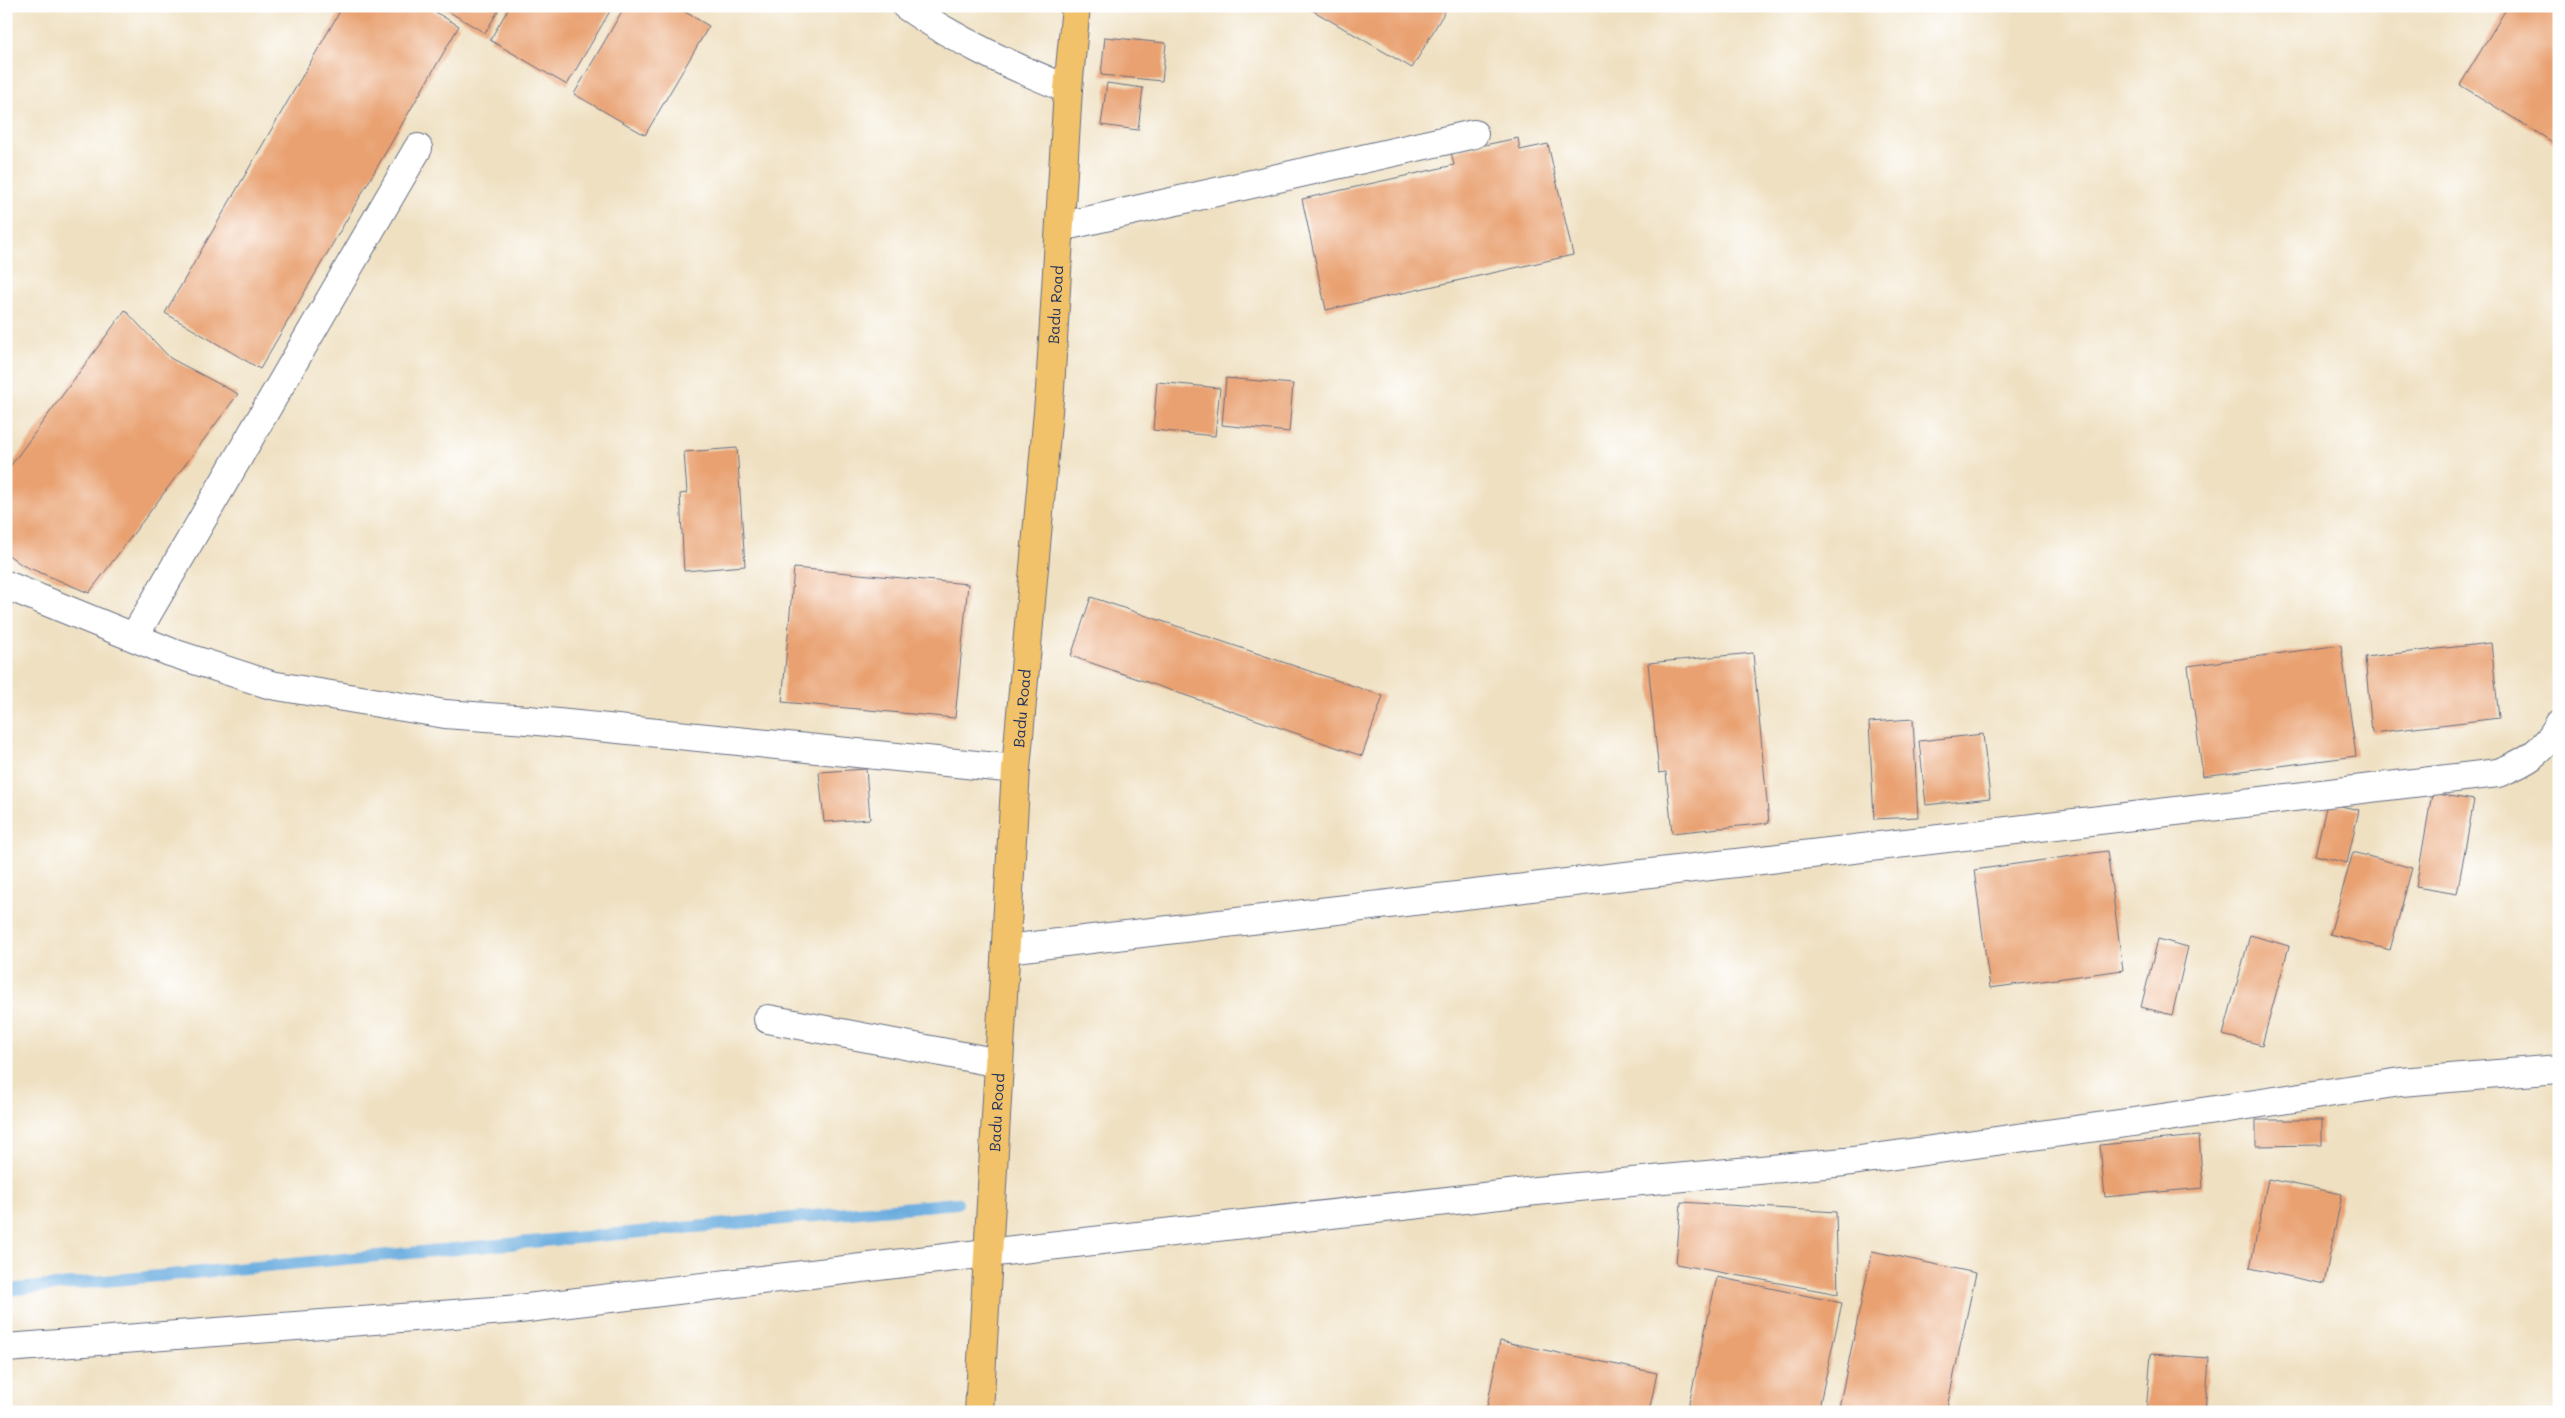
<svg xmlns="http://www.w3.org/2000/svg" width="2565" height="1418" font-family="Mali,sans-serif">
	<rect width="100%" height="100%" fill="#fff"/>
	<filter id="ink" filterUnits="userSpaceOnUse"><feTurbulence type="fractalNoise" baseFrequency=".02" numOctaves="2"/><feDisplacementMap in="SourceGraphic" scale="10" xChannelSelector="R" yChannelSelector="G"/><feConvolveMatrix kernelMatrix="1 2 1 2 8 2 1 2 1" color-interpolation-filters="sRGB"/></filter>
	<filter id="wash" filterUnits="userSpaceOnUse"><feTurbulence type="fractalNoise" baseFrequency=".0096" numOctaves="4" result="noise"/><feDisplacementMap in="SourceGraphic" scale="20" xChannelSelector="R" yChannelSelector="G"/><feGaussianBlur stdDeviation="1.12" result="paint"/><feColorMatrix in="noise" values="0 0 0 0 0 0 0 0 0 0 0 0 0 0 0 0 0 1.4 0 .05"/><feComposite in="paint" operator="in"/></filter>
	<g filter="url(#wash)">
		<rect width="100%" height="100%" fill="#efe0c1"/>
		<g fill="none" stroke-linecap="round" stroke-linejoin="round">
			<path stroke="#69acde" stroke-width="12" d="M6,1290l951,-87"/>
		</g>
		<g id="blocks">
			<path fill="#e9a171" d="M343,6h82l34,20 -199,343 -95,-56z
				M439,6h62l-16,27z
				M510,6h103l-46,79 -77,-45z
				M625,6h50l34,20 -64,109 -71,-41z
				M1305,6h143l-36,62z
				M2508,6h51v140l-99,-61z
				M1105,37l61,6 -4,38 -61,-6z
				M1107,83l36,5 -5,42 -37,-5z
				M1518,138l2,12 28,-6 25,111 -247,55 -24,-111 152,-34 -3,-13z
				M125,310l45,48 68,36 -149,199 -67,-28 -16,-12v-81z
				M1226,378l67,6 -4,48 -67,-7z
				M1157,382l63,6 -5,48 -62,-6z
				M737,448l8,118 -61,5 -4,-77 7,-1 -3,-41z
				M794,568l174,16 -13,134 -173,-16z
				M1091,597l292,99 -21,60 -291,-100z
				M2491,643l8,75 -127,15 -7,-76z
				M2341,645l15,111 -153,20 -15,-110z
				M1753,653l16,170 -97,10 -6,-61 -7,1 -11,-110z
				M1913,719l5,98 -44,2 -5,-97z
				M1983,734l7,64 -64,7 -7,-64z
				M866,769l4,50 -46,3 -5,-50z
				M2432,793l42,7 -17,94 -41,-7z
				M2327,803l32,7 -12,53 -32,-8z
				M2107,851l16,119 -133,18 -16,-118z
				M2353,852l59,16 -22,82 -60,-16z
				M2250,935l39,11 -27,99 -39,-10z
				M2158,939l30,8 -16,68 -31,-8z
				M2256,1120h66v25l-66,1z
				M2199,1136l4,52 -98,9 -5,-52z
				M2268,1179l74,15 -18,90 -74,-16z
				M1681,1202l155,10 2,82 -162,-30z
				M1872,1251l104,22 -30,139h-108z
				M1717,1277l125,26 -24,109h-131z
				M1500,1341l157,32 -8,39h-163z
				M2151,1354l58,4 -4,54h-59z"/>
		</g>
	</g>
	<g filter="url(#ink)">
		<use href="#blocks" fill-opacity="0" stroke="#656d81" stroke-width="1"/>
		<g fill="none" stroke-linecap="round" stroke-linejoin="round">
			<g stroke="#656d81" stroke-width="30">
				<path id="minor" d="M906,6c51,35 105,60 162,83
					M1060,227l414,-93
					M6,585l164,67 101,33 174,29 83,6 488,49
					M134,637l284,-489
					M1007,949l1491,-176c28,-11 46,-21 61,-49
					M768,1019l231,44
					M6,1348l513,-39 468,-56 549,-62 309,-29 310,-43 246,-37 158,-13"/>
			</g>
			<g stroke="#656d81" stroke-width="30">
				<g id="major">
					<path id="s1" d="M979,1412l37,-643 34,-380 18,-300 8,-83"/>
				</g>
			</g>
			<use href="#minor" stroke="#fff" stroke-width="28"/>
			<use href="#major" stroke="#f2c26a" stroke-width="28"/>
		</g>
	</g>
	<g text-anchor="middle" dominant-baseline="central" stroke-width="4.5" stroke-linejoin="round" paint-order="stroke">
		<g font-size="15" fill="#1b2f5e" stroke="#fff">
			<text stroke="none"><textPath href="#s1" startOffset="1110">Badu Road</textPath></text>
			<text stroke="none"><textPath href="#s1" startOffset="705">Badu Road</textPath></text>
			<text stroke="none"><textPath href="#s1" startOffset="300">Badu Road</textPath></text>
		</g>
	</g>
	<rect width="2565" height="1418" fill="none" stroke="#fff" stroke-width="25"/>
</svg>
